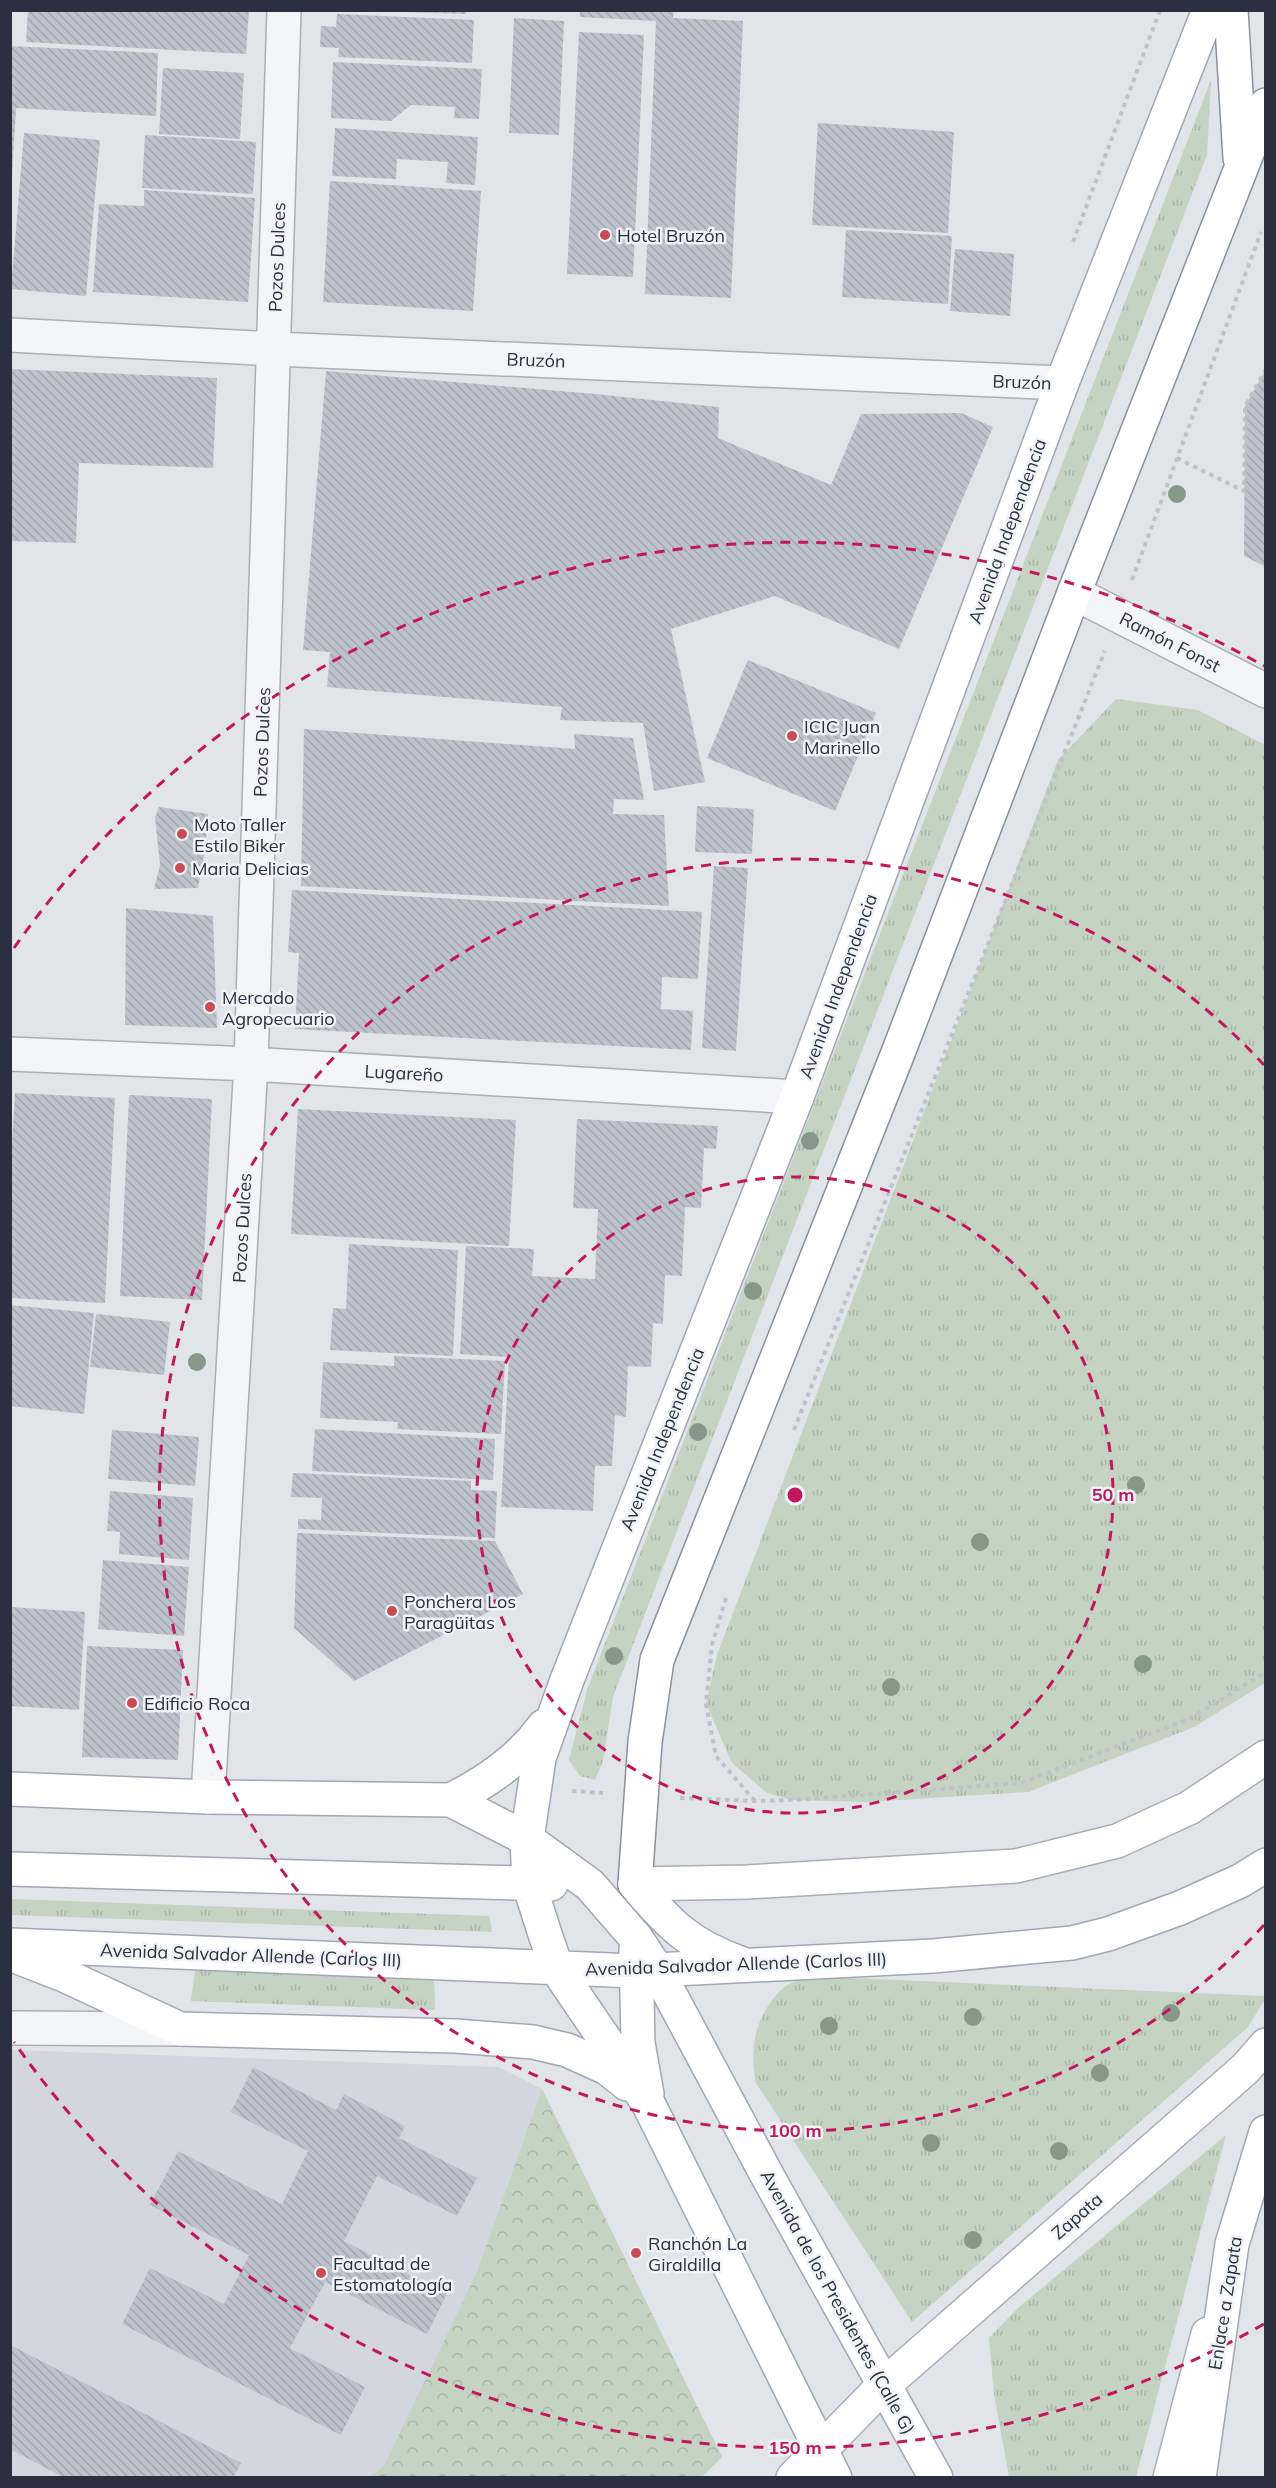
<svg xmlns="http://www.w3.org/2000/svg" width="1276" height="2488" font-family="Mulish,sans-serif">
	<defs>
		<pattern id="grass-tufts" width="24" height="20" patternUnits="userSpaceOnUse" patternTransform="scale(1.5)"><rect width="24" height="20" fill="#c5d3c2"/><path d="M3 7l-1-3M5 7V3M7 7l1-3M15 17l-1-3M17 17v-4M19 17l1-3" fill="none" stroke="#a9b5a8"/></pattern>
		<pattern id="forest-crowns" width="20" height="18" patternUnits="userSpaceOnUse" patternTransform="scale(1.5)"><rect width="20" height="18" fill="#c5d3c2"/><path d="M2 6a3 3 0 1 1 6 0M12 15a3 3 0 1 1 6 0" fill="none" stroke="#a9b5a8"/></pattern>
		<pattern id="building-back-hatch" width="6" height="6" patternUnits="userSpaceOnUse" patternTransform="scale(1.5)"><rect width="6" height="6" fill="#bec2cc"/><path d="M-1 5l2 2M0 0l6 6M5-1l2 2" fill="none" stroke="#a3a7b0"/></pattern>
	</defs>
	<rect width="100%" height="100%" fill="#e1e4e9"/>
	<path fill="#d3d6de" d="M11,2050l488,17 43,22 180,368 -21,21h-690z"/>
	<path fill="url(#grass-tufts)" d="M1211,80l-4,75 -594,1542 -10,64 -8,19 -15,-4 -11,-16 18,-70z
		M1116,699l82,11 67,35v938l-71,44 -166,65 -161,10 -75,-2 -25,-7 -35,-30 -26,-59 11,-49 341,-895z
		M11,1899l478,17 3,16 -481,-17z
		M195,1970l239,7 1,33 -244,-9z
		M806,1976l459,20v3l-17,28 -336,295 -156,-239c-7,-35 -1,-67 25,-93 6,-6 17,-10 25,-14z
		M1226,2135l-90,342h-127l-15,-83 -5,-56 30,-31z"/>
	<path fill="url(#forest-crowns)" d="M542,2089l180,368 -21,20h-332l15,-11 93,-194z"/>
	<path fill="url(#building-back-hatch)" d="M28,10h221l-3,44 -220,-12z
		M405,10h61v4l-61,-2z
		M580,10h94l-1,8 70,3 -12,277 -86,-4 11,-273 -76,-4z
		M337,14l137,6 -2,43 -134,-6 1,-9 -19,-1 1,-21 15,1z
		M514,18l50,3 -5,114 -50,-2z
		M579,32l65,3 -11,242 -66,-3z
		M10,46l148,7 -2,63 -140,-8 -4,69h-2z
		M333,62l149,7 -3,50 -25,-1 1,-11 -44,-2 -20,16 -60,-3z
		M163,68l81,5 -4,66 -81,-5z
		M818,123l136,9 -6,101 -136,-8z
		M335,128l143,9 -3,48 -29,-2 2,-21 -51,-3 -1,20 -64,-3z
		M24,133l76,7 -14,156 -75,-7z
		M145,135l111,7 -3,52 -111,-6z
		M330,181l151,10 -8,120 -150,-9z
		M144,190l111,8 -7,104 -155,-10 6,-88 45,2z
		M846,230l106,6 -4,68 -106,-7z
		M955,249l59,5 -4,62 -60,-5z
		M10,369l207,9 -4,90 -134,-5 -3,80 -66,-2z
		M1266,369v198l-22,-11 1,-150z
		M326,371l269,23 124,13 -1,31 113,47 30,-71 100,-1 32,14 -94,222 -124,-53 -104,33 34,153 -51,9 -11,-68 -83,-3 2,-13 -235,-20 3,-35 -27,-2z
		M748,660l128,53 -41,98 -128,-53z
		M304,729l271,20 -1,-15 59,4 11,62 -30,-1 -1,15 51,1 5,91 -368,-20z
		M697,806l57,3 -2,45 -57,-2z
		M159,807l49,7 -3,36 -7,38 -44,1 6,-24 -5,-48z
		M714,866l34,2 -12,183 -34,-3z
		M292,890l410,22 -4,67 -36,-2 -1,32 32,2 -2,39 -396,-21 4,-76 -11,-1z
		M126,908l87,8 4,112 -92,-3z
		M15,1093l100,5 -10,205 -95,-5v-120z
		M129,1095l83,4 -10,201 -82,-4z
		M298,1109l218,11 -7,126 -218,-12z
		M577,1119l141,7 -2,23 -12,-1 -3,60 -16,-1 -3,69 -17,-1 -2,49 -10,-1 -2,44 -23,-1 -2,51 -11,-2 -3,51h-17l-2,45 -92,-4 8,-150 -49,-3 6,-108 68,3 -2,27 63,3 3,-70 -25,-1z
		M349,1244l109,6 -5,106 -123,-6 3,-42 13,1z
		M10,1305l84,8 -10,101 -74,-8z
		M96,1314l74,8 -6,53 -74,-8z
		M394,1356l111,5 -4,73 -104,-5 1,-7 -78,-4 3,-56 71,4z
		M315,1429l180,10 -2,41 -181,-9z
		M112,1430l87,7 -4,49 -87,-7z
		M293,1473l178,8v9l26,1 -2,47 -197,-9v-10l23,1 1,-22 -31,-1z
		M110,1491l83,7 -4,62 -70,-6 1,-22 -13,-1z
		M297,1533l198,8 28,53 -169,87 -60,-53z
		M103,1560l86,7 -5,69 -86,-7z
		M10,1607l75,5 -6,98 -69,-4z
		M87,1646l96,4 -5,110 -96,-3z
		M253,2067l83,43 8,-16 61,32 -6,12 78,40 -20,38 -80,-40 -33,65 103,53 -20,40 -102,-52 -35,66 75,39 -24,48 -219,-111 28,-56 74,36 25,-49 -99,-50 28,-54 104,53 26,-53 -77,-39z
		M10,2345l231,118 -8,15h-168l-55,-29z"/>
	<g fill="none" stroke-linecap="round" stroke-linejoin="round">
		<g stroke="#aaaeb6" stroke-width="36">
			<path id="minor" d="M10,335l265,14 787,34
				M1074,593l192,98
				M10,1054l241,10 546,33
				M208,1797l43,-733 33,-1054
				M10,2028l170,1"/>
		</g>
		<g stroke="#aaaeb6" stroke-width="36">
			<path id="secondary" d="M635,1884l112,-2 269,-16 101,-25 72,-33 77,-51
				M793,2478l91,-93 361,-316 21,-24
				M1170,2478l38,-144"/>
		</g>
		<g stroke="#a1a7b4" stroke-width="36">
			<path id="primary" d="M10,1789l198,8 243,3 76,39 63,46 46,53 21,32 111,207 168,301
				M451,1800c37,-19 68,-40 93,-74
				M10,1869l541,15
				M635,1884c34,40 54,61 105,79
				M10,1945l625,26 298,-15 139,-13 36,-9 72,-26 60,-27 26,-16
				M636,1949l2,94 9,51
				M10,1954l54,21 116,54 276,7 77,6 34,8 40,18 20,16
				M835,2478l-187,-375 -91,-134 -12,-35 -16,-50 -2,-45 12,-81 28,-78 230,-583 265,-714 147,-373
				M1199,2478l33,-234 34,-112"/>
		</g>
		<g stroke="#89909f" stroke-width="36">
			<path id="trunk" d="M1231,10l9,148
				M635,1884l10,-142 12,-82 241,-607 176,-460 192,-488"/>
		</g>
		<path stroke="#bfc2c8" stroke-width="4" stroke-dasharray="4.5 4.5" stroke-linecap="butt" d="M1073,242l87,-232
			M1177,458l67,33 1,-85 21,-37
			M1132,580l129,-348
			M794,1430l311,-779
			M726,1598l-14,47 -6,59 10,52 39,45
			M572,1791l31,2
			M680,1798l75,3 37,-1 229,-17 168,-64 77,-47"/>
		<use href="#minor" stroke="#f4f5f8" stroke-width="33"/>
		<use href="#secondary" stroke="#fff" stroke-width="33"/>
		<use href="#primary" stroke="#fff" stroke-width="33"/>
		<use href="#trunk" stroke="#fff" stroke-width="33"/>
	</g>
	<g fill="#869988">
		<circle cx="1177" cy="494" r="9"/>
		<circle cx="810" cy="1141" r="9"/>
		<circle cx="753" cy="1291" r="9"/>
		<circle cx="197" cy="1362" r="9"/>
		<circle cx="698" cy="1432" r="9"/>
		<circle cx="1136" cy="1485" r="9"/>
		<circle cx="980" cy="1542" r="9"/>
		<circle cx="614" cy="1656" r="9"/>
		<circle cx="1143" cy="1664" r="9"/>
		<circle cx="891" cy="1687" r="9"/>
		<circle cx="1171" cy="2013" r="9"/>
		<circle cx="973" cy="2017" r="9"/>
		<circle cx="829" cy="2026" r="9"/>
		<circle cx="1100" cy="2073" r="9"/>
		<circle cx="931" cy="2143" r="9"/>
		<circle cx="1059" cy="2151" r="9"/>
		<circle cx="973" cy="2240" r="9"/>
	</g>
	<g fill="none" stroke="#c2185b" stroke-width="3" stroke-dasharray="10 8">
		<circle cx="795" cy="1495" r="318"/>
		<path d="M1264 1925A636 636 0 1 1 1264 1065"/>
		<path d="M1264 2324A953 953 0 0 1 14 2042M14 948A953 953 0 0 1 1264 666"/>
	</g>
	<g fill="#ca4b54" stroke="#f0f3f7" stroke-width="2">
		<circle cx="605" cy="235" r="6"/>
		<circle cx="792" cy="736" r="6"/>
		<circle cx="182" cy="834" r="6"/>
		<circle cx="180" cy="868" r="6"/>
		<circle cx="210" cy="1007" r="6"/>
		<circle cx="392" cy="1611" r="6"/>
		<circle cx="132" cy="1703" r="6"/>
		<circle cx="636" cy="2253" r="6"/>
		<circle cx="321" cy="2273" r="6"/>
	</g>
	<g text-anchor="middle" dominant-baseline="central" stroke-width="5" stroke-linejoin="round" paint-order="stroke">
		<g font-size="18" fill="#2a3040" stroke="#f0f3f7" text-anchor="start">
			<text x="617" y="235">Hotel Bruzón</text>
			<text x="804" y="726">ICIC Juan<tspan x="804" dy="21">Marinello</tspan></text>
			<text x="194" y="824">Moto Taller<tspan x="194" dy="21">Estilo Biker</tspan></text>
			<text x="192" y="868">Maria Delicias</text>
			<text x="222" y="997">Mercado<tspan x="222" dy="21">Agropecuario</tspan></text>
			<text x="404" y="1601">Ponchera Los<tspan x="404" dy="21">Paragüitas</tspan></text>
			<text x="144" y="1703">Edificio Roca</text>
			<text x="648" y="2243">Ranchón La<tspan x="648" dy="21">Giraldilla</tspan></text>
			<text x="333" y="2263">Facultad de<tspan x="333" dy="21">Estomatología</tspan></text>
		</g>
		<g font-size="18" fill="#2a3040" stroke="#f0f3f7">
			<text transform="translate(277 257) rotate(-88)">Pozos Dulces</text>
			<text transform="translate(536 360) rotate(2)">Bruzón</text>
			<text transform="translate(1022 382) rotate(2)">Bruzón</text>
			<text transform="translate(1007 531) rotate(-70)">Avenida Independencia</text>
			<text transform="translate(1170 642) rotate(27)">Ramón Fonst</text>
			<text transform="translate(262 742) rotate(-88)">Pozos Dulces</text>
			<text transform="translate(838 986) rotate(-70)">Avenida Independencia</text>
			<text transform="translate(404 1073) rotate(3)">Lugareño</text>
			<text transform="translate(242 1228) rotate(-87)">Pozos Dulces</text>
			<text transform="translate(662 1439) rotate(-68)">Avenida Independencia</text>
			<text transform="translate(251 1955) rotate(2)">Avenida Salvador Allende (Carlos III)</text>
			<text transform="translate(736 1964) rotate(-2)">Avenida Salvador Allende (Carlos III)</text>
			<text transform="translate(1077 2216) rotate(-41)">Zapata</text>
			<text transform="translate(838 2302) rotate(61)">Avenida de los Presidentes (Calle G)</text>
			<text transform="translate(1225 2303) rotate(-81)">Enlace a Zapata</text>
		</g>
	</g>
	<circle cx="795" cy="1495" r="9" fill="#c2185b" stroke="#f0f3f7" stroke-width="3"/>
	<g font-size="18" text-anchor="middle" font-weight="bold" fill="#c2185b" stroke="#f0f3f7" stroke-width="5" stroke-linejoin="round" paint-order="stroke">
		<text x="1113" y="1501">50 m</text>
		<text x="795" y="2137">100 m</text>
		<text x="795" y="2454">150 m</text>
	</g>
	<rect width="1276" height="2488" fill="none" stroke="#2a3040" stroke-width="24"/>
</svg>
